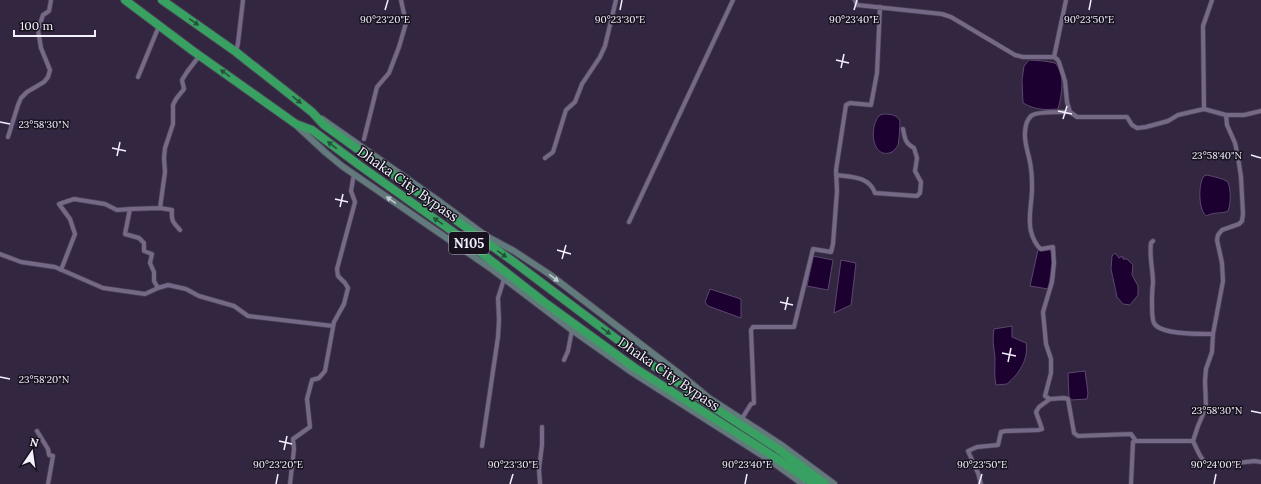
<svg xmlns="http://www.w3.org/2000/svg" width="1261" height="484" font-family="Lora,serif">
	<rect width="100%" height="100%" fill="#322641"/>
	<path fill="#1b0030" stroke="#5c486e" d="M1029,60l15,1 11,2c2,2 4,5 5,8 4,9 1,28 -2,38 -15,1 -22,1 -35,-6l-1,-23 2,-14z
		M884,114c7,0 13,1 16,7 0,5 -1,20 -2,24 -1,3 -4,5 -6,7 -20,9 -24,-26 -12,-37z
		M1207,175c7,2 16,3 21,7 3,9 3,21 0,29 -6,3 -17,1 -21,5 -9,-4 -9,-33 -3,-40z
		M1050,249c6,10 0,29 -2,40l-18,-3 8,-36z
		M1115,253l4,5 4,-2v3h4l6,6 -1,10 6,11v9l-8,10 -7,-1 -6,-7 -6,-28 1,-13z
		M813,256l20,4 -5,30 -21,-4z
		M841,260l15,3 -5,42 -17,8z
		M710,289l31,10v19l-33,-12 -3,-4z
		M1012,326v11l14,6c3,16 -7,31 -19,41l-11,1c-2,-9 -1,-18 -1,-27 -1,-10 -3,-19 -1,-29z
		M1085,371l3,22 -1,6 -16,1 -2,-3 -1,-24z"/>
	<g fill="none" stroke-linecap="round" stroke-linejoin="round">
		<g stroke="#4a4056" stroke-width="5.5">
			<path id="street" d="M855,0l2,5 85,9 9,3 64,38 8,2h31l3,2 2,3 6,19 2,21 3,10 7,5h50l5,8 5,3 9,-1 22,-6 10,-6 26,-6 22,6h18l17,-4
				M236,52l2,-9 5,-43
				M1054,57l12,-57
				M138,77l21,-51
				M1204,109l-1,-83 9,-26
				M1070,112c-9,0 -34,-1 -39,4 -5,5 -6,11 -6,17 -1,12 5,23 6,36 1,6 1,12 1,19 0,12 -3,24 -2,36 0,8 5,21 11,25l12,-2 1,16 -2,19 -9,30 3,32 5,15v14l-6,23 5,3 14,-1 4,1 6,34 4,3 53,-2 5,7h57l5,-15 8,-19 -1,-26 1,-12 6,-17 1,-18 10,-53 -1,-18 -5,-23 1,-5 4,-5 17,-6 3,-3 1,-7 -2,-37 -3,-20 -3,-14 -8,-18 -1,-10
				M8,137l10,-32 3,-7 6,-6 17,-10 4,-5 2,-7 -9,-22 -3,-18 5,-15 6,-4 2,-11
				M364,139l13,-52 12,-14 10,-26 7,-24 -5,-23
				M545,158l8,-6 13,-42 9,-8 7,-18 18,-27 5,-11 11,-46
				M836,175c15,2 33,1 39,18l42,3 3,-3 1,-11 -6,-11 2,-13 -3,-10c-9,-5 -9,-9 -11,-19
				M629,222l104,-222
				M180,230c-7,-8 -9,-9 -8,-20l-12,-2 5,-36 -1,-14 1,-10 8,-24v-19l3,-6 8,-10 -2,-9 5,-8 13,-17
				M1153,241l-2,2c-2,13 2,27 2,40 -1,7 -2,35 1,40 6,12 46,11 59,11
				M0,254l21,8 34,5 48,21 42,6 13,-6 10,-3 18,4 13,7 35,10 14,10 85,10
				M61,270l14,-36 -5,-15 -11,-15 15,-5 31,5 12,6 13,-1
				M158,288l-4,-7v-9l-4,-9 2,-9 -8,-3v-8l-5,-5 -14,-4 5,-25 30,-1
				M564,360l4,-9 4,-21
				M741,420l10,-16 3,-1 -3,-73 2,-3h41l19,-78 18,3 2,-8 4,-53 -1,-21 10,-65 4,-2 21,2 6,-32 3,-66
				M37,431l11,18 1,6 4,1 -5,28
				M1193,441c3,6 6,14 10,19 6,8 41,2 52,1l6,1
				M482,446l16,-109 1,-17 -1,-22 6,-19
				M290,484l4,-35 -1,-10 17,-12 -3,-28 5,-19 7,-2 6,-7 9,-49 10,-18 4,-16 -3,-5 -7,-7 -1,-7 18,-67 -4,-11 3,-17
				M540,484l-1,-15 3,-24v-18
				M980,484h1l-3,-11 -10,-22 9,-4 21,-2 3,-13 5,-1 32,-1 4,-1 -6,-17 3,-5 11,-8
				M1131,484l2,-42 3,-1"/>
		</g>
		<g stroke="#4a4056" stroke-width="8">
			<path id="secondary" d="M322,119l114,80 50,37 28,15 35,23 136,104 24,20 71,46 54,40
				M297,126l28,26 17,14 151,104 79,60 61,43 138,88 32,23"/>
		</g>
		<g stroke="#4a4056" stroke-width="10">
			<path id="highway" d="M125,0l68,51 103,73 16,6 47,35 107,76 78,61 91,66 138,88 41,28
				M162,0l74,52 76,60 12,13 190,137 128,96 65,45 71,46 47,35"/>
		</g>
		<use href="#street" stroke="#766987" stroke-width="4"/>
		<use href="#secondary" stroke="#637a7c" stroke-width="6"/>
		<use href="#highway" stroke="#38a162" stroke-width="8"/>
	</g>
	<defs><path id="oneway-solid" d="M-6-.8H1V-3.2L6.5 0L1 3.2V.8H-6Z"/></defs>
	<g fill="#26523d">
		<use href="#oneway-solid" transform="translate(194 22) rotate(35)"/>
		<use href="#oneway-solid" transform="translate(225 73) rotate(-144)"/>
		<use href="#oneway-solid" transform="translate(297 100) rotate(39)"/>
		<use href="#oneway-solid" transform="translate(332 145) rotate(-143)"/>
		<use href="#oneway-solid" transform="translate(438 221) rotate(-145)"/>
		<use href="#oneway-solid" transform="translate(502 254) rotate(35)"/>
		<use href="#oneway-solid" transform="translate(606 331) rotate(36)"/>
	</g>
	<g fill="#c2c7d0">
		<use href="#oneway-solid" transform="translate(391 200) rotate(-145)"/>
		<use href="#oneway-solid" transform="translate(554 278) rotate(37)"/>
	</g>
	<path fill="none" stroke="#f5f0fe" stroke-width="1.5" d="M385,10l3,-10M620,10l2,-10M854,10l3,-10M1089,10l2,-10M836,60l13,3M841,68l3,-14M1058,111l14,3M1063,119l4,-13M0,122l10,2M112,148l14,3M1251,155l10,3M117,156l3,-14M335,199l13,3M340,207l3,-13M557,250l14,4M562,259l4,-14M780,302l13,3M785,310l3,-13M1002,353l14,3M1008,362l3,-14M0,377l10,2M1251,411l10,2M279,441l13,3M284,450l3,-14M276,484l2,-10M510,484l3,-10M745,484l2,-10M979,484l3,-10M1214,484l2,-10"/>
	<g text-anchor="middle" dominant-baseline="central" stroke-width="3" stroke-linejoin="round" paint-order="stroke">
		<rect fill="#17121e" stroke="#b2adbb" stroke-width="1" x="449" y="232" width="40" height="22" rx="3"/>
		<g font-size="13" font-weight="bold" fill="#f5f0fe">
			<text x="469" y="243">N105</text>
		</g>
		<g font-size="14" fill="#f5f0fe" stroke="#17121e">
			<text transform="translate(408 184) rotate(35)">Dhaka City Bypass</text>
			<text transform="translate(669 374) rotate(34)">Dhaka City Bypass</text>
		</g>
	</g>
	<g font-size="10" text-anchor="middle" fill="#f5f0fe" stroke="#17121e" stroke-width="3" stroke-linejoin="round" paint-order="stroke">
		<text x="385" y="23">90°23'20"E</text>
		<text x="620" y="23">90°23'30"E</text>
		<text x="854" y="23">90°23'40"E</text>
		<text x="1089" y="23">90°23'50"E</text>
		<text x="44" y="128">23°58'30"N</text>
		<text x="1217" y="159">23°58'40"N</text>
		<text x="44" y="383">23°58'20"N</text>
		<text x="1217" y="414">23°58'30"N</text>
		<text x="278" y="468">90°23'20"E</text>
		<text x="513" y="468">90°23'30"E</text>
		<text x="747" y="468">90°23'40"E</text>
		<text x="982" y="468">90°23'50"E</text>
		<text x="1216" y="468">90°24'00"E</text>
	</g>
	<g transform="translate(32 452) rotate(13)" stroke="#17121e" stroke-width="3" paint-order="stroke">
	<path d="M0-3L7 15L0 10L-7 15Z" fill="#f5f0fe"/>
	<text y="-6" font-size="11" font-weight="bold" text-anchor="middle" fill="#f5f0fe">N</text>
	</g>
	<path d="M14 30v6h81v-6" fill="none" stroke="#f5f0fe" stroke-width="2"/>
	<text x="20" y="30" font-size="12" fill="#f5f0fe" stroke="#17121e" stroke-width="3" paint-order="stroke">100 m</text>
</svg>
